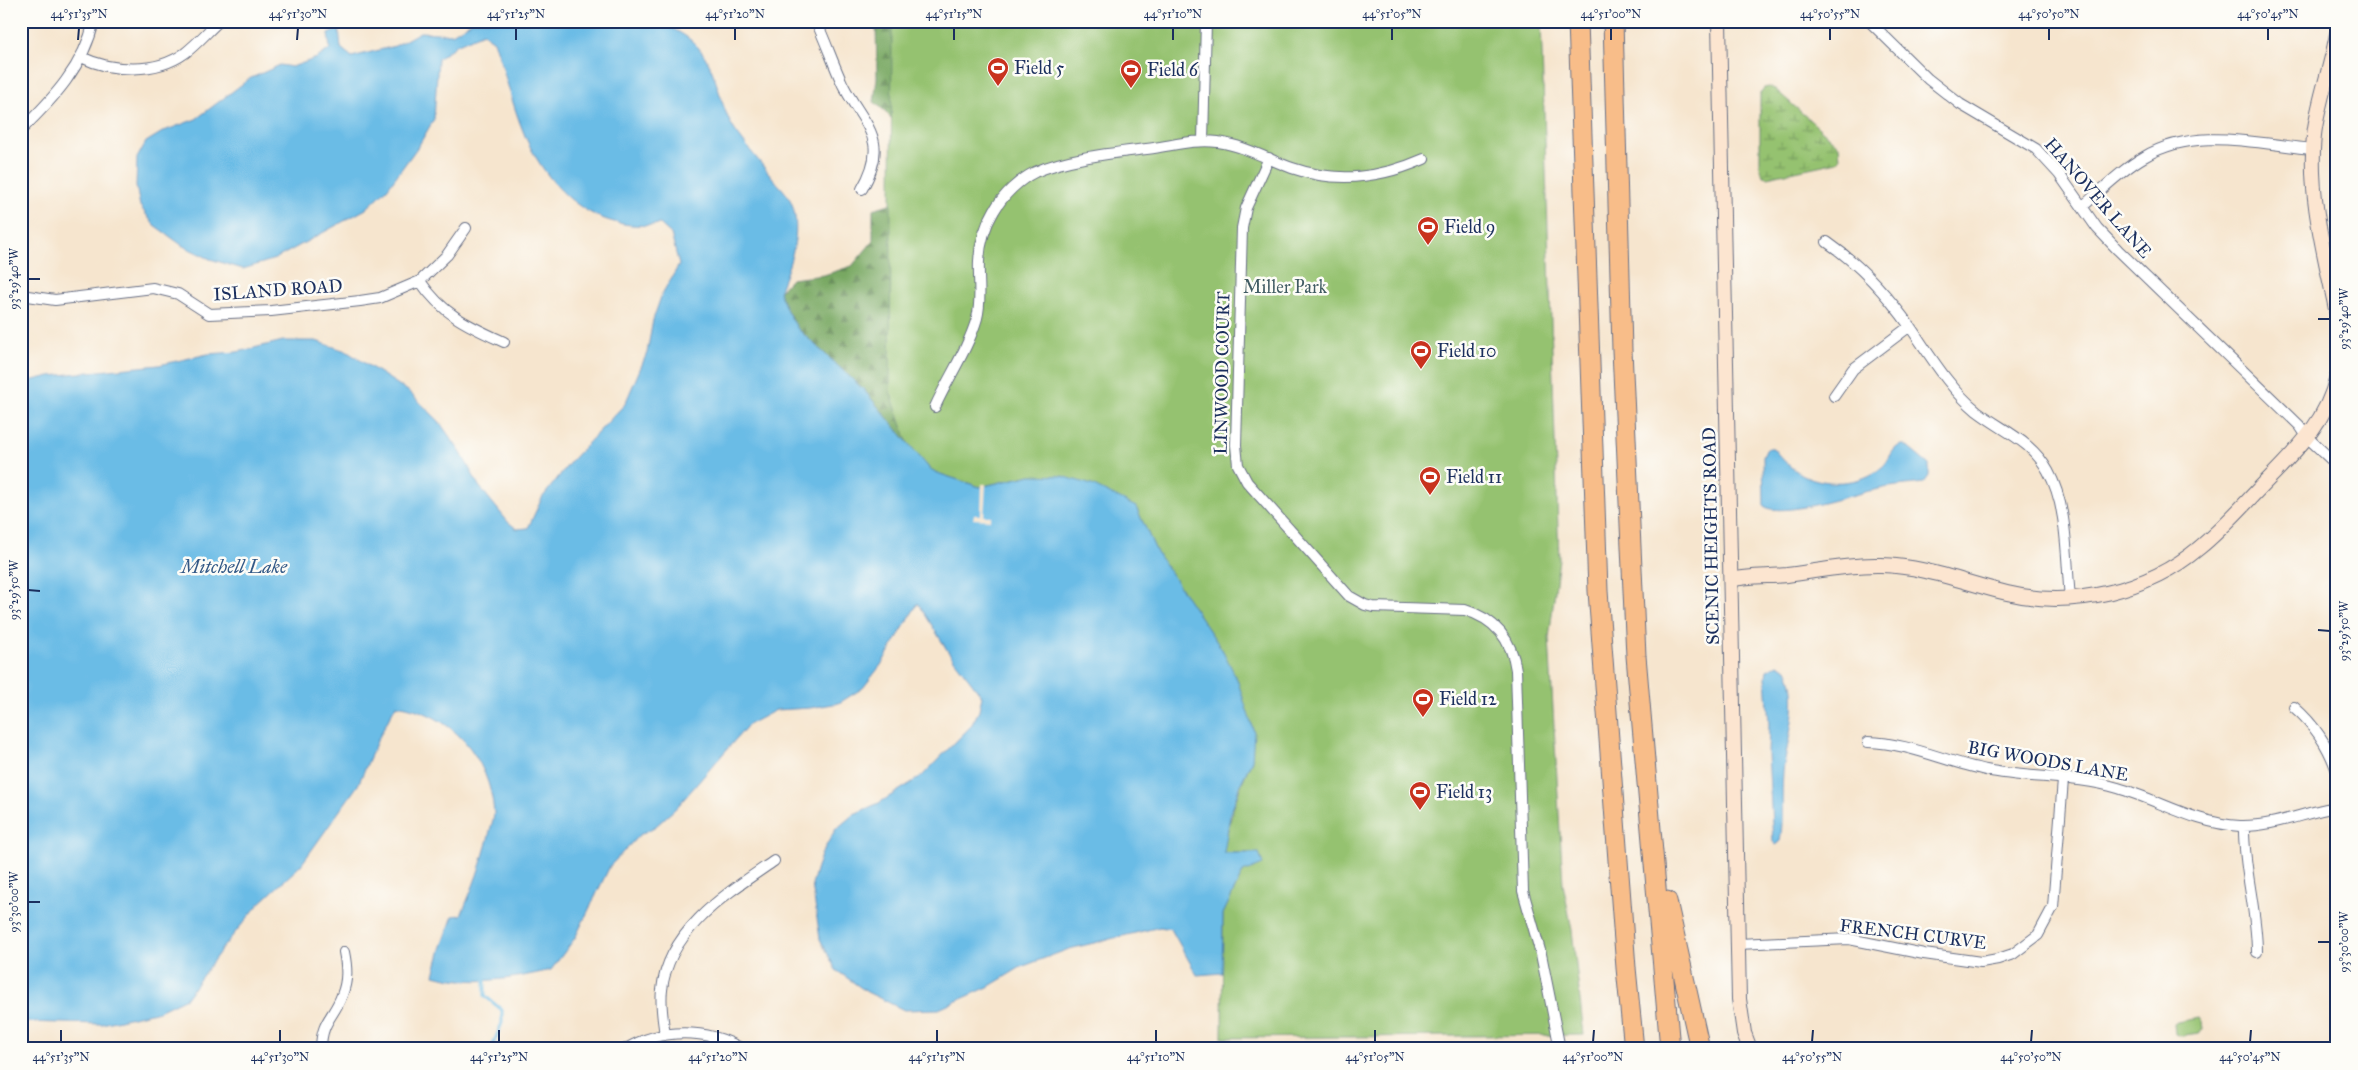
<svg xmlns="http://www.w3.org/2000/svg" width="2358" height="1070" font-family="'IM FELL Great Primer',serif">
	<defs>
		<pattern id="forest-firs" width="22" height="20" patternUnits="userSpaceOnUse" patternTransform="scale(1.25)"><rect width="22" height="20" fill="#78a862"/><path d="M5 1l3.5 6h-7zM16 11l3.5 6h-7z" fill="#628954"/></pattern>
		<pattern id="wetland-marsh" width="20" height="14" patternUnits="userSpaceOnUse" patternTransform="scale(1.25)"><rect width="20" height="14" fill="#95c270"/><path d="M1 5h8M5 5V1M11 12h8M15 12V8" fill="none" stroke="#799e5f"/></pattern>
	</defs>
	<rect width="100%" height="100%" fill="#fdfcf7"/>
	<filter id="ink" filterUnits="userSpaceOnUse"><feTurbulence type="fractalNoise" baseFrequency=".02" numOctaves="2"/><feDisplacementMap in="SourceGraphic" scale="10" xChannelSelector="R" yChannelSelector="G"/><feConvolveMatrix kernelMatrix="1 2 1 2 8 2 1 2 1" color-interpolation-filters="sRGB"/></filter>
	<filter id="wash" filterUnits="userSpaceOnUse"><feTurbulence type="fractalNoise" baseFrequency=".0096" numOctaves="4" result="noise"/><feDisplacementMap in="SourceGraphic" scale="20" xChannelSelector="R" yChannelSelector="G"/><feGaussianBlur stdDeviation="1.12" result="paint"/><feColorMatrix in="noise" values="0 0 0 0 0 0 0 0 0 0 0 0 0 0 0 0 0 1.4 0 .05"/><feComposite in="paint" operator="in"/></filter>
	<g filter="url(#wash)">
		<rect width="100%" height="100%" fill="#f6e5ce"/>
		<path fill="url(#forest-firs)" stroke="#4a6c60" d="M876,21h56l-6,401 -18,22 -44,-54 -66,-61 -10,-16 -9,-21 12,-13 33,-4 28,-9 21,-25v-32l26,-8 -3,-77 -11,-13 -11,-9 3,-24z"/>
		<path fill="url(#wetland-marsh)" stroke="#587867" d="M1769,87l6,2 64,57 1,13 -3,3 -70,15 -4,-1 -3,-10v-73l4,-5z"/>
		<path fill="#95c270" stroke="#587867" d="M892,21h649l18,538 -10,79 14,246 9,46 12,105 -362,3 1,-124 20,-42 16,-19h-36c6,-33 14,-62 29,-93l-29,-109 -66,-98 -21,-46 -105,-32 -51,12 -43,-14 -8,-5 -21,-24 -18,-53z
			M2198,1018l4,3 1,9 -4,3 -21,3 -3,-2 -1,-10 3,-2z"/>
		<path fill="#6bbce6" stroke="#4376a2" d="M473,21h182c15,6 31,13 42,25 22,24 21,60 39,86 11,15 24,30 36,45 7,9 16,16 20,27 10,30 -2,60 -13,88l9,21 10,16 66,61 65,78 8,5 43,14 51,-12 31,1 30,9 44,22 21,46 66,98 14,28 17,53 -2,28 -12,25 -10,30 -6,38h35l4,11 -20,8 -20,42 -1,59 -25,2 -26,-46 -11,-2 -91,22 -48,18 -33,20 -49,22 -35,1 -37,-18 -31,-22 -16,-31 -8,-55 9,-29 14,-25 19,-16 25,-11 43,-27 49,-50 8,-15 3,-15 -33,-43 -31,-50 -37,62 -18,23 -24,15 -29,5 -34,2 -28,15 -71,82 -21,19 -18,10 -28,30 -35,72 -24,32c-39,9 -78,16 -117,5l7,-26 12,-33 8,-1c12,-27 21,-52 28,-80 1,-7 5,-15 5,-22 -4,-56 -43,-100 -98,-108l-19,36 -19,44 -57,80 -42,39 -35,42 -38,52 -27,13 -57,13 -81,-2v-639l29,-7 109,-11 49,-11 29,-2 46,-11h33l30,10 62,40 30,29 23,33 18,33 29,36 9,7 11,-1 14,-30 29,-37 54,-57 22,-51 6,-33 9,-26 17,-29 -8,-31 -11,-10c-64,10 -110,-32 -135,-88 -13,-31 -20,-64 -31,-95l-11,-8 -27,12 -18,14 -4,60 -15,26 -32,44 -21,20 -91,50 -32,10 -33,-10 -27,-13 -29,-21 -14,-19 -4,-20 1,-28 9,-16 18,-11 32,-12 53,-40 31,-14 12,2 25,-9 13,-9 -2,-15 11,-5 2,19 11,9 43,-11 25,-14 32,2z
			M1901,445h4l24,20v11l-5,7c-17,2 -34,3 -50,7 -21,4 -93,29 -110,16l-1,-49 4,-9h6c8,10 15,18 25,24 24,15 63,14 84,-5 8,-6 9,-19 19,-22z
			M1778,664l9,5c15,31 0,71 -4,103 -2,24 1,47 -3,70l-4,3 -3,-3 -5,-88 1,-29 -3,-49 1,-6z"/>
		<path fill="#f6e5ce" d="M982,484h4l-2,32h7v4l-18,-1 1,-4h7z"/>
		<g fill="none" stroke-linecap="round" stroke-linejoin="round">
			<path stroke="#6bbce6" stroke-width="3" d="M485,978v18l17,14v13l-11,26"/>
		</g>
	</g>
	<g filter="url(#ink)">
		<g fill="none" stroke-linecap="round" stroke-linejoin="round">
			<g stroke="#686f85" stroke-width="12">
				<path id="street" d="M816,21c10,21 17,43 27,64 21,41 48,54 19,104
					M1869,21l59,58 32,25 76,45 23,25 38,54 21,22 182,176 8,12 29,27
					M81,57c31,15 75,17 104,-4 12,-9 23,-22 34,-32
					M21,130c32,-31 63,-64 73,-109
					M1203,141l3,-120
					M1269,158l-23,50 -4,20 -6,217 2,20 9,17 102,114 16,9 8,2 92,3c30,9 47,30 51,60l7,221 18,63 19,95
					M2082,207c20,-17 39,-37 62,-50 52,-31 113,-13 169,-8
					M1827,242c32,22 62,55 84,86 20,29 39,61 66,83 26,20 55,30 71,60 20,35 18,88 22,127
					M420,281c23,34 49,45 84,61
					M21,295l34,5 98,-12 25,6 31,20 62,-3 89,-10 20,-3 40,-17 27,-26 19,-27
					M1834,396l19,-27 57,-43
					M935,407c13,-29 33,-58 42,-89 5,-19 1,-38 2,-57 1,-18 6,-35 15,-50 9,-16 25,-31 41,-39 34,-15 82,-19 119,-24 21,-3 42,-9 64,-6 27,4 49,17 74,26 46,16 89,10 132,-9
					M2294,707c21,18 34,38 43,64
					M1868,742c41,1 78,20 118,28 43,9 89,5 132,18 41,12 78,36 122,38 34,1 64,-14 97,-19
					M2244,826c-1,42 13,83 13,126
					M1738,944l111,-5 75,15 57,8 17,-3 15,-5 25,-19 15,-28 10,-127
					M665,1035c-2,-15 -5,-30 -3,-45 6,-61 67,-98 112,-129
					M321,1049c0,-28 13,-32 21,-54 6,-15 5,-28 2,-43
					M626,1049c35,-21 81,-21 116,0"/>
			</g>
			<g stroke="#686f85" stroke-width="16">
				<path id="secondary" d="M1719,21l20,978 5,34 6,16
					M2337,34c-6,34 -19,67 -23,101 -6,61 11,120 23,179
					M1731,580c19,-5 37,-3 56,-5 31,-4 63,-11 94,-10 44,1 84,18 126,28 65,16 141,-2 192,-45 21,-17 39,-37 57,-56 33,-35 70,-66 81,-116"/>
			</g>
			<g stroke="#686f85" stroke-width="21">
				<path id="highway" d="M1578,21l20,570 28,377 8,81
					M1613,21l9,329 14,306 34,393
					M1667,901l33,148"/>
			</g>
			<use href="#street" stroke="#fff" stroke-width="10"/>
			<use href="#secondary" stroke="#fce5d0" stroke-width="14"/>
			<use href="#highway" stroke="#f8bd89" stroke-width="19"/>
		</g>
	</g>
	<path fill="none" stroke="#1b2f5e" stroke-width="2" d="M78,40l1,-12M297,40l1,-12M516,40v-12M735,40v-12M954,40v-12M1173,40v-12M1392,40v-12M1611,40v-12M1830,40v-12M2049,40v-12M2268,40v-12M28,279h12M2318,319h12M28,590l12,1M2318,630l12,1M28,902h12M2318,942h12M61,1042v-12M280,1042v-12M499,1042v-12M718,1042v-12M937,1042v-12M1156,1042v-12M1375,1042v-12M1593,1042l1,-12M1812,1042l1,-12M2031,1042l1,-12M2250,1042l1,-12"/>
	<defs>
		<g id="stadium-pin" transform="scale(1.125)"><path d="M0 17L-7.5 6A9.5 9.5 0 1 1 7.5 6Z" fill="#c8321e" stroke="#fdfcf7"/><path d="M0-5a6.5 5 0 1 0 0 10a6.5 5 0 1 0 0-10ZM-3.5-1.8h7v3.6h-7Z" fill="#fff"/></g>
	</defs>
	<g fill-rule="evenodd">
		<use href="#stadium-pin" x="998" y="68"/>
		<use href="#stadium-pin" x="1131" y="70"/>
		<use href="#stadium-pin" x="1428" y="227"/>
		<use href="#stadium-pin" x="1421" y="351"/>
		<use href="#stadium-pin" x="1430" y="477"/>
		<use href="#stadium-pin" x="1423" y="699"/>
		<use href="#stadium-pin" x="1420" y="792"/>
	</g>
	<g text-anchor="middle" dominant-baseline="central" stroke-width="5" stroke-linejoin="round" paint-order="stroke">
		<g font-size="18" fill="#1b2f5e" stroke="#fdfcf7" text-anchor="start">
			<text x="1014" y="68">Field 5</text>
			<text x="1147" y="70">Field 6</text>
			<text x="1444" y="227">Field 9</text>
			<text x="1437" y="351">Field 10</text>
			<text x="1446" y="477">Field 11</text>
			<text x="1439" y="699">Field 12</text>
			<text x="1436" y="792">Field 13</text>
		</g>
		<g font-size="18" fill="#1b2f5e" stroke="#fdfcf7">
			<text transform="translate(2098 198) rotate(49)">HANOVER LANE</text>
			<text transform="translate(278 290) rotate(-4)">ISLAND ROAD</text>
			<text transform="translate(1222 373) rotate(-89)">LINWOOD COURT</text>
			<text transform="translate(1711 536) rotate(-91)">SCENIC HEIGHTS ROAD</text>
			<text transform="translate(2048 761) rotate(10)">BIG WOODS LANE</text>
			<text transform="translate(1913 934) rotate(7)">FRENCH CURVE</text>
		</g>
		<g font-size="18" fill="#405b63" stroke="#fdfcf7">
			<text x="1285" y="287">Miller Park</text>
		</g>
		<g font-size="19" font-style="italic" fill="#335987" stroke="#fdfcf7">
			<text x="234" y="566">Mitchell Lake</text>
		</g>
	</g>
	<rect width="2358" height="1070" fill="none" stroke="#fdfcf7" stroke-width="55"/>
	<rect x="28" y="28" width="2302" height="1014" fill="none" stroke="#1b2f5e" stroke-width="2"/>
	<g font-size="12" text-anchor="middle" fill="#1b2f5e">
		<text x="79" y="18">44°51'35"N</text>
		<text x="298" y="18">44°51'30"N</text>
		<text x="516" y="18">44°51'25"N</text>
		<text x="735" y="18">44°51'20"N</text>
		<text x="954" y="18">44°51'15"N</text>
		<text x="1173" y="18">44°51'10"N</text>
		<text x="1392" y="18">44°51'05"N</text>
		<text x="1611" y="18">44°51'00"N</text>
		<text x="1830" y="18">44°50'55"N</text>
		<text x="2049" y="18">44°50'50"N</text>
		<text x="2268" y="18">44°50'45"N</text>
		<text transform="translate(14 279) rotate(-90)" y="4">93°29'40"W</text>
		<text transform="translate(2344 319) rotate(-90)" y="4">93°29'40"W</text>
		<text transform="translate(14 590) rotate(-90)" y="4">93°29'50"W</text>
		<text transform="translate(2344 631) rotate(-90)" y="4">93°29'50"W</text>
		<text transform="translate(14 902) rotate(-90)" y="4">93°30'00"W</text>
		<text transform="translate(2344 942) rotate(-90)" y="4">93°30'00"W</text>
		<text x="61" y="1061">44°51'35"N</text>
		<text x="280" y="1061">44°51'30"N</text>
		<text x="499" y="1061">44°51'25"N</text>
		<text x="718" y="1061">44°51'20"N</text>
		<text x="937" y="1061">44°51'15"N</text>
		<text x="1156" y="1061">44°51'10"N</text>
		<text x="1375" y="1061">44°51'05"N</text>
		<text x="1593" y="1061">44°51'00"N</text>
		<text x="1812" y="1061">44°50'55"N</text>
		<text x="2031" y="1061">44°50'50"N</text>
		<text x="2250" y="1061">44°50'45"N</text>
	</g>
</svg>
